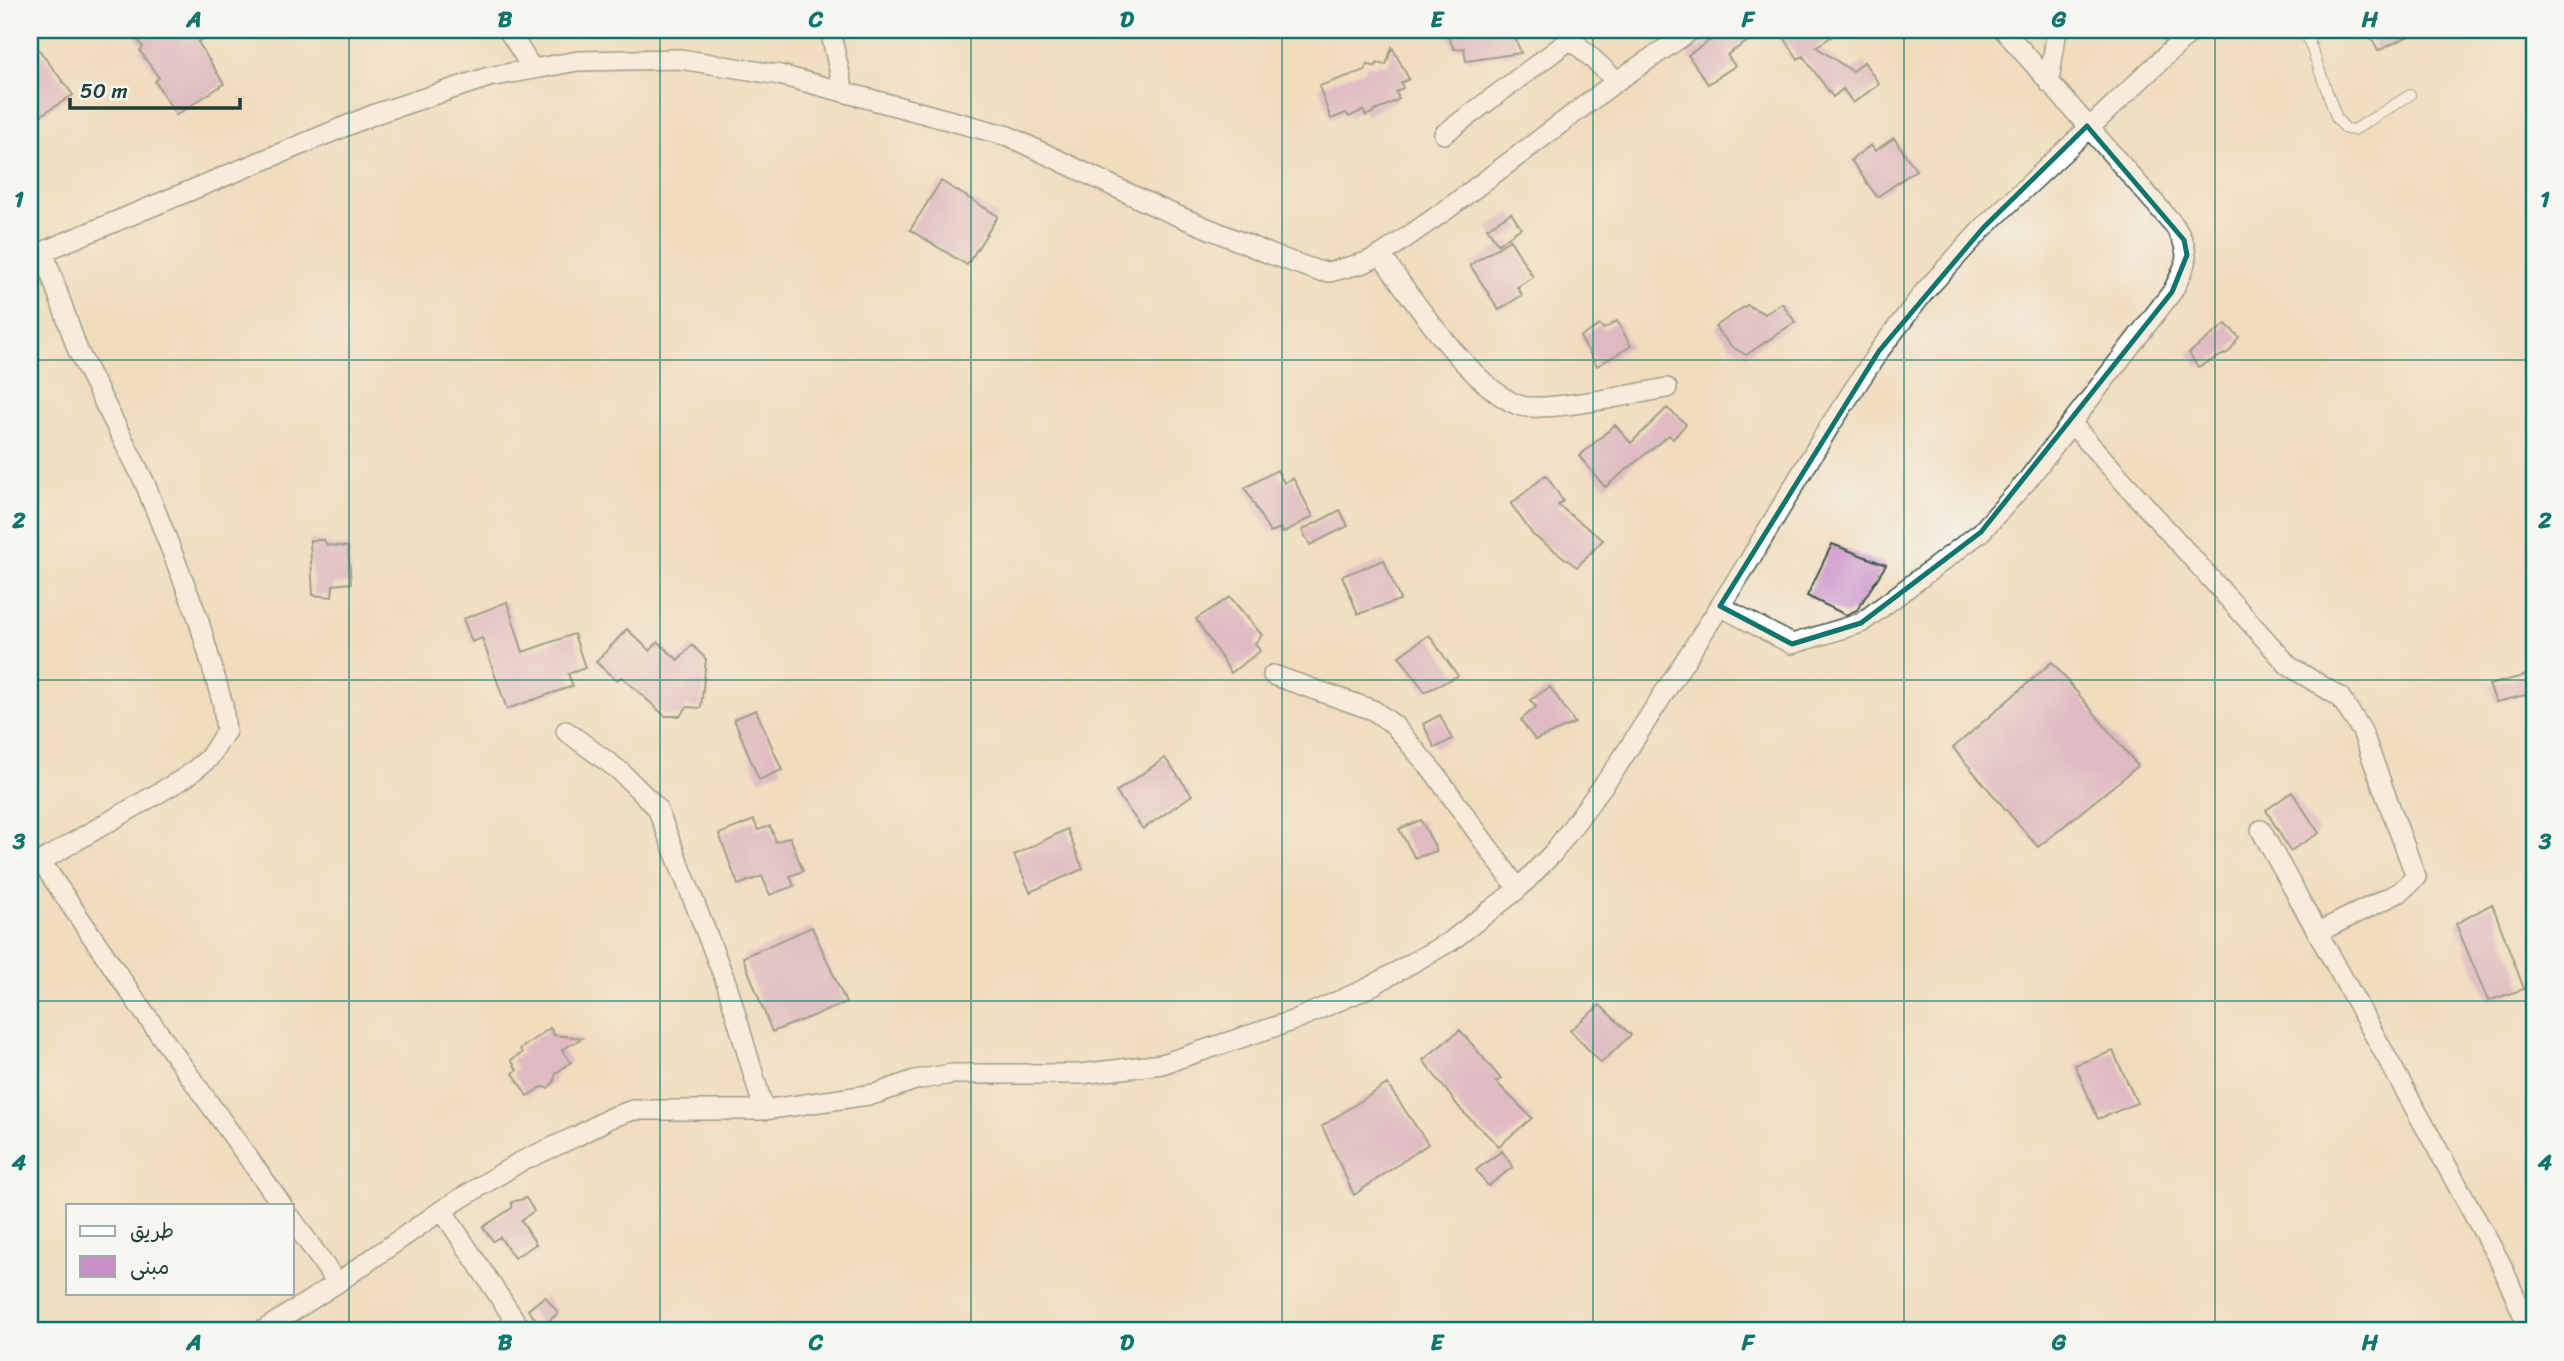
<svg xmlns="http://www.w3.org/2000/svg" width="2564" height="1361" font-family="Sriracha,'Playpen Sans Arabic',sans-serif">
	<rect width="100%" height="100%" fill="#f6f6f2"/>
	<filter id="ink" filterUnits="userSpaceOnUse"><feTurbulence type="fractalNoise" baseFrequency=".0143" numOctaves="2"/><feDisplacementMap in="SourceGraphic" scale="14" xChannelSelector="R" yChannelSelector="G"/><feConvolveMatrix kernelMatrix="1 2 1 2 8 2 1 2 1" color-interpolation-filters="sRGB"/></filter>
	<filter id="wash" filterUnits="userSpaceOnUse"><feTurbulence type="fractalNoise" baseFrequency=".00686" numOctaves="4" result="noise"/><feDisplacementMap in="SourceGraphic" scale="28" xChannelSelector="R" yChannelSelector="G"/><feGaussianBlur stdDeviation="1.57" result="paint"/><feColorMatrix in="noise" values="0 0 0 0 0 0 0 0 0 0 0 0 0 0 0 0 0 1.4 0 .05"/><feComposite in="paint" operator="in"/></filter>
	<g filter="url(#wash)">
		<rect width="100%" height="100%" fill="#f1ddbe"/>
		<g id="blocks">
			<path fill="#c990c7" d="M131,30h85l-18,12 26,42 -48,31 -21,-34 4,-3 -19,-27 3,-4z
				M1445,30h67l9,23 -55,8 -2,-13 -10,1z
				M1726,30h39l-38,25 8,11 -27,18 -20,-29z
				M1779,30h62l-25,17 36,24 12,-9 15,22 -26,19 -10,-14 -10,8 -30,-41 -5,3z
				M2367,30h54l-43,21z
				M30,38l43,57 -43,27z
				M1392,47l17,32 -8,4 2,5 -7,4 3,7 -33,17 -3,-6 -14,7 -3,-4 -15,6 -12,-33 46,-16 2,-6 9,3 1,-4 9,2z
				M1894,138l22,32 -39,27 -26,-37 20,-15 4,6z
				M941,181l57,35 -31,49 -57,-35z
				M1511,213l10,15 -23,16 -11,-16z
				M1510,240l23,37 -16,10 5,8 -23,15 -29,-45z
				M1782,303l13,19 -49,33 -15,-9 -16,-19 32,-22 18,9z
				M1617,321l14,25 -34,20 -17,-29 20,-12 4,4z
				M2226,324l13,13 -10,15 -31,15 -9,-14z
				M1667,408l19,16 -13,15 -4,-4 -64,52 -26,-31 36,-31 16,18z
				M1277,470l7,13 9,-5 20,38 -30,17 -3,-5 -10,5 -25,-45z
				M1546,475l17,26 -5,4 45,35 -26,27 -44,-32 -22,-31z
				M1340,510l8,16 -38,19 -8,-15z
				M310,540h14l3,5 21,2 3,36 -18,2 -1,12 -19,-2z
				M1832,544l54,21 -29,45 -11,5 -39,-19z
				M1384,560l16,40 -42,14 -16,-38z
				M1230,597l32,38 -7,8 5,8 -29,22 -35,-54z
				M507,602l16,50 51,-18 11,34 -17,6 5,12 -66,23 -25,-71 -10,4 -9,-23z
				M627,629l23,22 8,-9 20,18 14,-15 14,14 -5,49 -14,-1 -7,9h-15l-43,-39 -6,3 -20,-18z
				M1429,635l29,41 -33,16 -26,-36z
				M2052,662l86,104 -100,81 -85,-99z
				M2534,673v20l-38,9 -7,-17z
				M1550,687l25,36 -40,17 -14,-20 15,-13 -6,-7z
				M756,710l26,60 -23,10 -25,-61z
				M1440,715l12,24 -17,9 -12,-24z
				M1165,758l27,37 -49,34 -27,-37z
				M2292,792l27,41 -29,18 -24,-41z
				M754,820l4,10 12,-4 6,16 14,-5 13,34 -13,5 4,10 -24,9 -8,-19 -24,9 -19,-51z
				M1421,820l16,31 -22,7 -16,-29z
				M1067,829l16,40 -53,23 -16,-37z
				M2492,904l32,85 -36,12 -32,-77z
				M812,927l34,76 -74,29 -29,-75z
				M1600,1005l31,30 -30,28 -31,-33z
				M550,1028l4,7 28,3 -20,12 9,12 -15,11 -2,9 -6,6 -6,-1 -15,9 -14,-23 4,-3 -6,-10 11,-7 -2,-4z
				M1460,1030l41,49 -5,3 36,36 -33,28 -37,-35 -39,-51z
				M2113,1051l24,52 -39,16 -23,-54z
				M1387,1084l41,60 -74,51 -32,-69z
				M1502,1151l11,16 -25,19 -12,-16z
				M526,1198l8,13 -13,9 15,24 -22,14 -14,-21 -7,4 -10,-14 29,-19v-6z
				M545,1296l13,17 -16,14 -14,-17z"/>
		</g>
	</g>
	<g filter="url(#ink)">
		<use href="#blocks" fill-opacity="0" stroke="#3e5549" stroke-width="2"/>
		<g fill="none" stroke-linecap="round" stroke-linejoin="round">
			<g stroke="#3e5549" stroke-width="12">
				<path id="service" d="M2305,30l32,89 9,10 8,1 56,-35"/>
			</g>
			<g stroke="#3e5549" stroke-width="22">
				<path id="minor" d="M508,30l24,38
					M830,30l14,62
					M1571,39l46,42
					M2049,83l7,-47 -3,-6
					M1444,134l127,-95 8,-9
					M43,251l35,100 66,130 54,137 25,87 3,26 -17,27 -23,19 -143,83 -1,3 99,145 141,197
					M1381,255c28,40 92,133 137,150 23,9 120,-12 149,-17
					M30,257l345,-143 114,-37 89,-16 102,-2 100,16 228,61 151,72 111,46 48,17 11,1 35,-9 17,-8 65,-45 171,-129 75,-51
					M2071,423l218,243 51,31 22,34 54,146 -16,15 -82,40
					M1720,606l72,38 69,-21 120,-91 45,-50 146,-190c15,-28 21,-39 2,-67l-170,-195
					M1273,675l100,35 21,15 42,50 82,114
					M566,731l54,40 37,37 70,177 37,125
					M2261,830l240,434 29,67
					M442,1210l80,121
					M292,1219l45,64
					M262,1331l75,-48 105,-73 76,-47 59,-27 33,-18 23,-8h131l111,-16 40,-14 37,-6h129l81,-10 130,-43 74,-32 85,-48 67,-52 35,-36 63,-85 133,-207 80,-134 50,-76 46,-60 58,-63 210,-198"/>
			</g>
			<use href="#service" stroke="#fff" stroke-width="10"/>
			<use href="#minor" stroke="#fff" stroke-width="19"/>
		</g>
	</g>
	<path d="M0 0H2564V1361H0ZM2087,126l97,114 3,15 -15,37 -191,240 -120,91 -69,21 -72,-38 159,-255 104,-123z" fill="#f1ddbe" fill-opacity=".55" fill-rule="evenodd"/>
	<path fill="none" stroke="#0f766e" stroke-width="5" stroke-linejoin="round" d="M2087,126l97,114 3,15 -15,37 -191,240 -120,91 -69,21 -72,-38 159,-255 104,-123z"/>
	<path fill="none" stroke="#0f766e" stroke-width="2" stroke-opacity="0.55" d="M349,30v1301M660,30v1301M971,30v1301M1282,30v1301M1593,30v1301M1904,30v1301M2215,30v1301M30,360h2504M30,680h2504M30,1001h2504"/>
	<rect width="2564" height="1361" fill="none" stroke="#f6f6f2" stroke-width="77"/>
	<rect x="66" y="1204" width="228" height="91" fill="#f6f6f2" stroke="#a0aca6" stroke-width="2"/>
	<rect x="80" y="1226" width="35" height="10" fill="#ffffff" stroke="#a0aca6" stroke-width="2"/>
	<text x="130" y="1238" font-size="21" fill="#1f3d34">طريق</text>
	<rect x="80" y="1256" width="35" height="21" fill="#c990c7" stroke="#a0aca6" stroke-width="2"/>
	<text x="130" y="1274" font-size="21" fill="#1f3d34">مبنى</text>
	<path d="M70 98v10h170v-10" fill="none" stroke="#1f3d34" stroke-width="3.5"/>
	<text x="80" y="98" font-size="21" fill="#1f3d34" stroke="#f6f6f2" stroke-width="5" paint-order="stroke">50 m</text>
	<rect x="38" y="38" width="2488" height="1284" fill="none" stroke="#0f766e" stroke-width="2.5"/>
	<g font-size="23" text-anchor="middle" font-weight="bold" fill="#0f766e">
		<text x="194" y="27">A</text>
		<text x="505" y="27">B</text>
		<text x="816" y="27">C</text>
		<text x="1127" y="27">D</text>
		<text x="1437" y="27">E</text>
		<text x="1748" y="27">F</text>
		<text x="2059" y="27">G</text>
		<text x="2370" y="27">H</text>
		<text x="19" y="207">1</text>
		<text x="2545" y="207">1</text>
		<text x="19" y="528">2</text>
		<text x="2545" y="528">2</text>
		<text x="19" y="849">3</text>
		<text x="2545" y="849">3</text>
		<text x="19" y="1170">4</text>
		<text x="2545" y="1170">4</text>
		<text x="194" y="1350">A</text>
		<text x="505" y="1350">B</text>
		<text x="816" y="1350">C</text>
		<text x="1127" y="1350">D</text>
		<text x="1437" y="1350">E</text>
		<text x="1748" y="1350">F</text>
		<text x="2059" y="1350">G</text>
		<text x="2370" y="1350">H</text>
	</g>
</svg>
